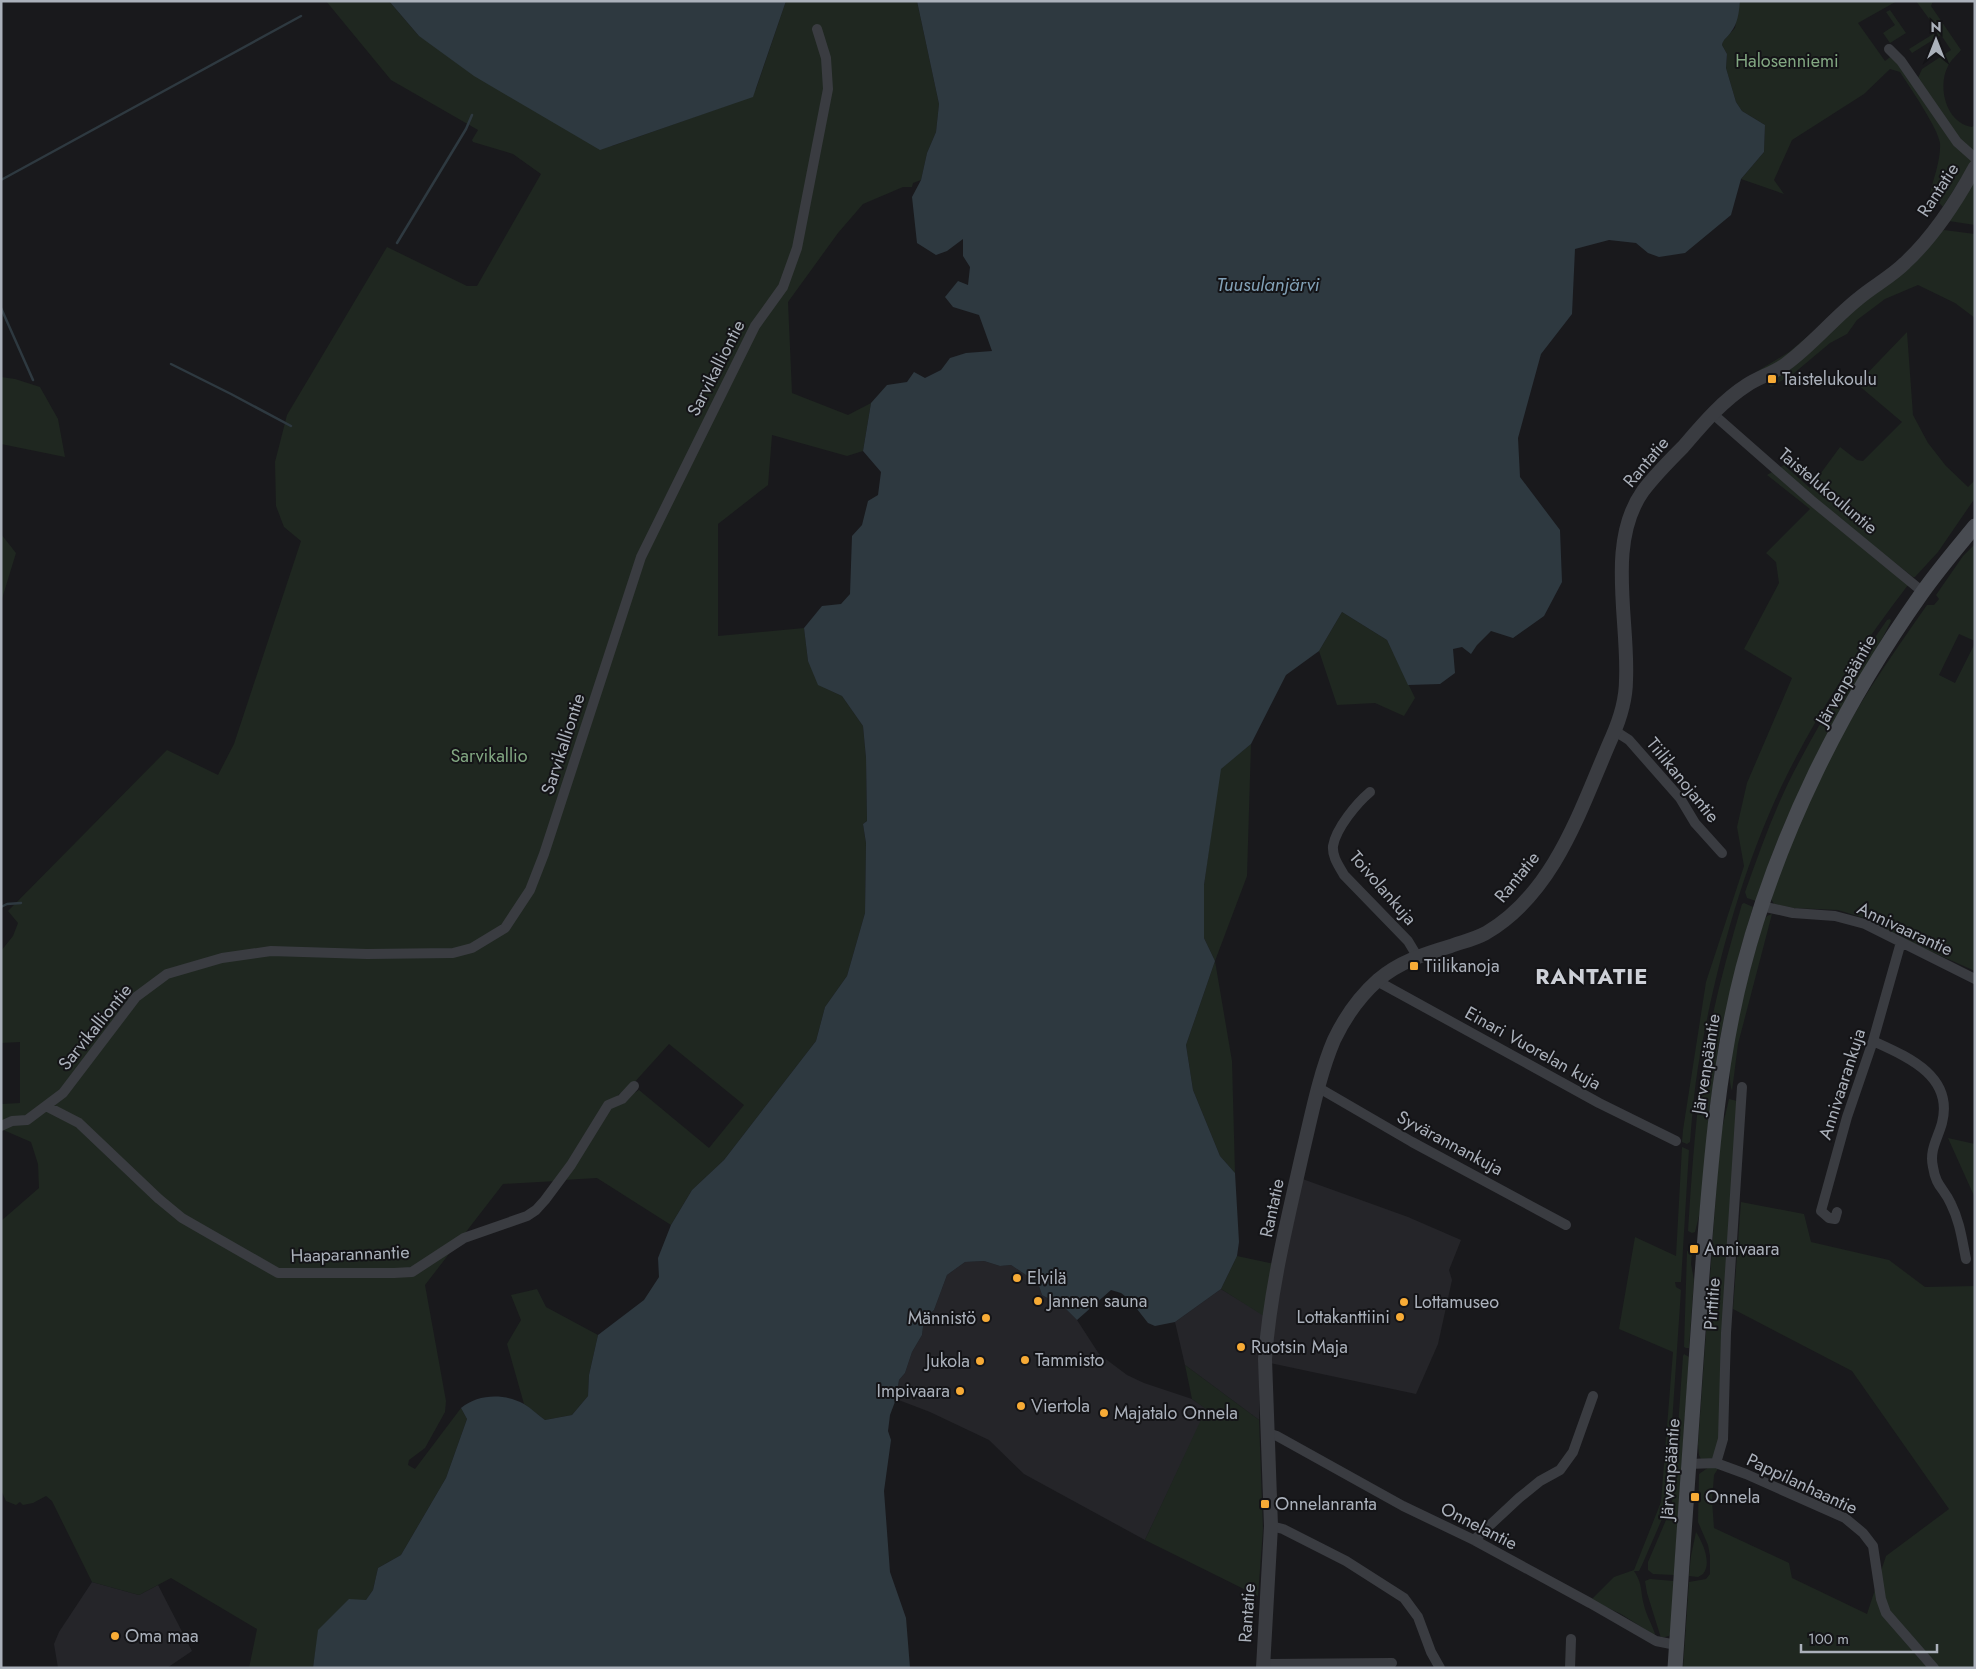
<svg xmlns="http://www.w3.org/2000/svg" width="1976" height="1669" font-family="Jost,sans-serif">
	<rect width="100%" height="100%" fill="#19191c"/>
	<path fill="#252529" d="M1297,1177l111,40 53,23 -12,30 3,10 -14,64 -22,50 -156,-33 -1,59 -74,-55 -10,-43 46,-33 46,28z
		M984,1261l16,5 11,-1 27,18 4,12 23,13 12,12 22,34 28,21 17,8 48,16 15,10 -62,131 -121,-66 -35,-34 -59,-28 -34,-13 3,-19 6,-7 7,-21 10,-17 2,-16 10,-9 13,-35 18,-13z
		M92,1582l47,13 19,-10 34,66 -25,17h-109l-4,-24 5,-12z"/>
	<path fill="#1f2720" d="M326,1h63l30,35 193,110 125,-44 19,-13 30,-88h131l22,103 -3,28 -9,21 -6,27 -8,3 -1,4h-9l-40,17 -25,29 -50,69 4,91 56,22 23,-12 -8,48 -16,5 -75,-21 -4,50 -50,39v112l86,-8 4,33 17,27 17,8 21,30 3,32 1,63 -4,3 3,19 -1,70 -18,63 -22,31 -9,34 -92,119 -32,30 -21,35 -74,-47 -34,2 47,-73 29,-17 70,58 35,-43 -75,-61 -37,41 -26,19 -49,77 -54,3 -78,101 21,116 -1,11 -20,36 -16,12 -1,5 7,4 46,-61 6,11 -21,59 -45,77 -23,13 -5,22 -7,10 -47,30 -6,38h-64l8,-39 -86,-51 -32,17 -47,-13 -40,-81 -6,-5 -13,7 -10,2 -3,-3 -4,3 -10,-4 -5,-11v-269l38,-33 -1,-24 -7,-22 -30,-13v-31l1,6 18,-1v-61l-19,1v-92l12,-15 5,-13 -10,-12 159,-161 51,25 16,-31 67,-203 -17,-14 -8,-21 -1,-44 12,-47 100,-168 80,39h10l64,-112 -28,-20 -40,-12 -1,-2 6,-10 -87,-50z
		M1740,1h157l-39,22 27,38 9,-7 24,24 4,-9 29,-19 -10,-15 -29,18 -3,-4 29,-18 -22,-30h17l-2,5 30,44c-4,5 -10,10 -13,16 -11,21 -2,57 24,61l3,-2v31l-32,51 -13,-14c4,-16 11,-34 10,-50 -2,-15 -31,-57 -40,-71l-10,-3 -26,25 -72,46 -18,40 10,14 -43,-15 23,-27 1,-27 -23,-14 -6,-9 -10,-34 1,-14 -5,-9 1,-4 12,-13z
		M1890,10l16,23 -16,10 -7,-10 12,-8 -9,-13z
		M1975,175v50l-26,-4z
		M1944,230l31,4v84l-20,-15 -37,-18 -33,14 -28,21 -10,14 -17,9 -37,31 -22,13 -15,-15 33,-20 101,-85 11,7 37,-41z
		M1907,332l6,83 15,28 18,23 22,21 7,-7v18l-37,54 -23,25h-2l-23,-18 18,26c-46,60 -89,125 -122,192 -43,87 -72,195 -88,290 -4,25 -6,50 -8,75l-3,2 -5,-2 1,-12 23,-148 38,-116 -7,-39 10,-44 45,-105 -48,-29 35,-66 -3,-21 -10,-9 44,-44 -43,-34 17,-10 26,23 30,-41 17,13 6,1 39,-39 -45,-38z
		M1,377l14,2 25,8 18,32 7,38 -64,-13z
		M1,534l15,19 -15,49z
		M1975,544v97l-16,-7 -20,41 16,8 20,-40v328l-61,-27 -47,-25 -29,-9 -44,-2 -20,-4 -3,-5c24,-73 58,-147 100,-212 18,-28 37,-55 56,-82h7l5,-6 -3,-4 27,-39z
		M1342,612l45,28 28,58 -11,18 -29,-13 -38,2 -18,-54z
		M1890,619l1,2 -8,16c-50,85 -98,170 -127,264l-9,-3 -2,-6c16,-44 31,-88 54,-130 26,-49 56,-96 88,-142z
		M1251,744l-4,132 -32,85 17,100 3,112 -15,-17 -27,-66 -7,-45 29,-84 -11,-23v-53l16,-116z
		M1744,903l9,4 -13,44 -21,91 -10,72 -9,98 -5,20 -3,1 -4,-2c4,-61 8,-123 18,-183 9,-49 22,-96 36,-144z
		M1772,914l-34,130 -6,47c-11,-28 23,-138 32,-171l3,-4z
		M1729,1099l8,2 -19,345 -4,12 -13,1 -2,-4 -1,-11 20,-279 3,-32z
		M1948,1138l27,6v54z
		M1682,1147l7,3 -8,132h-6l1,5 5,3 -14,208 -5,21 -20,46 -3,6h-5c9,14 6,19 10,34 2,10 8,19 11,29l-1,1 -33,-21 -30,-14 23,-23 20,-7 27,-68 12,-150 -54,-23 16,-92 41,19z
		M1741,1202l63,12 7,28 78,18 36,27 50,-1v382h-292l6,-86 17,-3 4,-5v-18l-2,-11 -10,-23 1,-48 10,-7h10l-5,8 -2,25 2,28 75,35 3,15 75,36 19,-58 63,-47 -97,-138 -119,-62z
		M1687,1251l5,1 -1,12 3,16 -5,68h-3l-2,-1z
		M1237,1256l42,9 -12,53 -46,-29z
		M537,1289l9,18 52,28 -9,40 -1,21 -16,19 -27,5 -21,-16 -17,-60 14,-24 -10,-25z
		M1684,1354l5,3 -15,218 -21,-1 -5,-4v-8l21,-49 4,-16 10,-141z
		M1185,1365l74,55 4,109 -5,67 -113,-56 61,-131 -14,-10z
		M1696,1532c7,11 16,31 7,42l-5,3 -9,-1 2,-20z
		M1650,1579l24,2 -3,51 -2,4 -8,2 -14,-45 -2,-12z"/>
	<path fill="#2e3940" d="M389,1h397l-33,96 -153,53 -126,-74 -55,-40z
		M917,1h823c-1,11 -2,22 -9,31 -3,5 -8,7 -9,13l5,9 -1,14 10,34 6,9 23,14 -1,27 -23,27 -10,36 -46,38 -26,4 -11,-4 -12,-10 -27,-3 -34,9 -3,65 -31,40 -23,84 2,39 40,53 2,52 -18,34 -31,22 -22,-7 -14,14 -6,9 -9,-7 -9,2 2,24 -15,11 -32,1 -21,-45 -45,-28 -23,39 -33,24 -35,69 -30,25 -17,116v53l11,23 -29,84 7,45 27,66 15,17 4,69 -2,14 -16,33 -46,33 -20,4 -7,-3 -18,-23 -9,-7 -10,-3 -34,30 -12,-12 -23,-13 -4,-12 -27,-18 -11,1 -16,-5 -19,1 -18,13 -13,35 -10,9 -2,16 -10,17 -7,21 -6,7 -3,19 -6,16 -2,16 3,9 -7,51 6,81 16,46 4,50h-597l5,-38 31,-31 17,1 7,-10 5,-22 23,-13 45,-77 21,-59 -6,-11c17,-14 43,-15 63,-4 7,4 14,11 21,16l27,-5 16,-19 1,-21 9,-40 46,-35 15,-23 -1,-19 13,-33 21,-35 32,-30 92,-119 9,-34 22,-31 18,-63 1,-70 -3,-19 4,-3 -1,-63 -3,-32 -21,-30 -24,-11 -10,-24 -4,-33 18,-22 19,-2 9,-10 2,-58 10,-11 6,-24 10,-6 3,-23 -18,-21 8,-48 16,-18 20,-3 7,-10 11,6 16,-8 9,-12 16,-5 26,-2 -13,-36 -26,-8 -8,-10 13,-16 10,4 2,-18 -7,-11v-17l-16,12 -11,4 -19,-12 -5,-46 9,-17 6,-27 9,-21 3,-28z"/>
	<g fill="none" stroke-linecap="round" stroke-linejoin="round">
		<path stroke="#2e3940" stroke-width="2.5" d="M1,180l300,-164
			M397,243l69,-114 6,-14
			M1,308l32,72
			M171,364l60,30 60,32
			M1,907l6,-3 14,-1"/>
		<path stroke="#3a3c41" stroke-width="10" d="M1889,49l12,12 56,81 18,16
			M1713,414l98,86 112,92
			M1615,731l14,9 51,58 15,25 27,30
			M1370,792c-13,11 -34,36 -37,54 -1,11 6,20 11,29l64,66 9,15
			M1761,906l32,7 42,3 30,8 110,55
			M1377,981l222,122 77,38
			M1873,1041c35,16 81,35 69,82 -4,15 -13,27 -9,44 3,20 11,21 18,37 9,18 11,36 15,55
			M1319,1088l93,54 154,83
			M46,1106l33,17 80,76 23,19 96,55h116l18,-1 52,-34 63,-22 9,-6 9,-10 26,-35 37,-60 14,-6 12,-13
			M1,1126l11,-5 15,-1 36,-27 73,-96 31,-23 55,-16 49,-7 96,3 86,-1 19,-5 33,-20 25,-38 14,-36 97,-297 114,-231 28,-39 14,-39 31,-159 -2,-31 -9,-29
			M1837,1212l-2,7 -6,-1 -8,-7 26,-94 26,-76 28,-99
			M1267,1433l10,3 126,70 71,34 116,63 66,38 20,4
			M1716,1463l7,-24 3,-106 16,-246
			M1689,1464l27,-1 30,11 99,44 18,15 10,13 8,53 5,14 48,55
			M1271,1526l12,3 63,32 58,37 14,19 13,35 9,16
			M1474,1540l45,-42 21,-17 20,-11 13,-18 20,-56
			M1263,1664l129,-1
			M1570,1668l1,-29"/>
		<path stroke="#3a3c41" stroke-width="14" d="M1263,1668l8,-142 -6,-167c5,-69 22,-137 37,-204 9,-37 17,-80 32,-115 10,-21 26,-44 44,-60 21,-18 46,-26 73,-34 11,-4 24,-7 35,-13 70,-41 95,-126 126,-196 8,-18 14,-37 14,-57 3,-60 -20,-137 17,-189 12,-16 26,-30 40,-44 19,-22 39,-46 64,-62 12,-8 27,-12 39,-21 26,-19 47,-45 72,-65 15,-13 33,-22 47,-36 29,-27 51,-61 70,-96"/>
		<path stroke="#484b51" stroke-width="15" d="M1675,1668c9,-131 17,-263 27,-393 8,-103 15,-207 41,-307 35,-134 99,-262 179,-375 16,-23 35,-45 53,-67"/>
	</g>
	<g fill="#f7ab36" stroke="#141417" stroke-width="2">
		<rect x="1767" y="374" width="10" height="10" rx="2.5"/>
		<rect x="1409" y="961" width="10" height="10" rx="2.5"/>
		<rect x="1689" y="1244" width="10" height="10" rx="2.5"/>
		<circle cx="1017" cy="1278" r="5"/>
		<circle cx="1038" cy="1301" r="5"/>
		<circle cx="1404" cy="1302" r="5"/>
		<circle cx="1400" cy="1317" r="5"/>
		<circle cx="986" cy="1318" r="5"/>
		<circle cx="1241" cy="1347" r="5"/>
		<circle cx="1025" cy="1360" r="5"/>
		<circle cx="980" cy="1361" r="5"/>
		<circle cx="960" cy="1391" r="5"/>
		<circle cx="1021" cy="1406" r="5"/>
		<circle cx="1104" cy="1413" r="5"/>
		<rect x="1690" y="1492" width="10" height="10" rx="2.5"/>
		<rect x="1260" y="1499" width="10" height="10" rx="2.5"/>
		<circle cx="115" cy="1636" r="5"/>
	</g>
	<g text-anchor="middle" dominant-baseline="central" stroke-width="4" stroke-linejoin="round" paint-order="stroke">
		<g font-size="18" fill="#82a782" stroke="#141417">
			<text x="1787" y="61">Halosenniemi</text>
			<text x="489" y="756">Sarvikallio</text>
		</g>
		<g font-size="18" fill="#abb1bb" stroke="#141417">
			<text transform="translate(1938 190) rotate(-57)">Rantatie</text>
			<text transform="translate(716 368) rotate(-63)">Sarvikalliontie</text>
			<text transform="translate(1646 462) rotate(-50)">Rantatie</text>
			<text transform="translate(1828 491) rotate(40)">Taistelukouluntie</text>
			<text transform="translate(1846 680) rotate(-60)">Järvenpääntie</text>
			<text transform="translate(563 744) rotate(-72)">Sarvikalliontie</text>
			<text transform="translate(1683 780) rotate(51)">Tiilikanojantie</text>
			<text transform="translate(1517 877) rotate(-51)">Rantatie</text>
			<text transform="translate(1383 888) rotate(49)">Toivolankuja</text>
			<text transform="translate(1905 929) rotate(25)">Annivaarantie</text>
			<text transform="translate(95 1027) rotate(-51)">Sarvikalliontie</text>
			<text transform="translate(1533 1048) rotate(29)">Einari Vuorelan kuja</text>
			<text transform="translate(1706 1064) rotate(-81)">Järvenpääntie</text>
			<text transform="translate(1842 1084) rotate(-72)">Annivaarankuja</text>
			<text transform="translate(1450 1143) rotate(28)">Syvärannankuja</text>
			<text transform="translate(1272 1208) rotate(-78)">Rantatie</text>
			<text transform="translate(350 1254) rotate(-2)">Haaparannantie</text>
			<text transform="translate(1712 1304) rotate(-86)">Pirttitie</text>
			<text transform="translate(1670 1469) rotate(-86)">Järvenpääntie</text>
			<text transform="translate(1802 1484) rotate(25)">Pappilanhaantie</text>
			<text transform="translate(1479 1526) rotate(27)">Onnelantie</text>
			<text transform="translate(1247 1613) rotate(-86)">Rantatie</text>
		</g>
		<g font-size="18" fill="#abb1bb" stroke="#141417" text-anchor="start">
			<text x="1782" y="379">Taistelukoulu</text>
			<text x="1424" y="966">Tiilikanoja</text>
			<text x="1704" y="1249">Annivaara</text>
			<text x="1027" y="1278">Elvilä</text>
			<text x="1048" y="1301">Jannen sauna</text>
			<text x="1414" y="1302">Lottamuseo</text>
			<text x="1390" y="1317" text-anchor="end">Lottakanttiini</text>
			<text x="976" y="1318" text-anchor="end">Männistö</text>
			<text x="1251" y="1347">Ruotsin Maja</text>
			<text x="1035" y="1360">Tammisto</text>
			<text x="970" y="1361" text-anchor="end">Jukola</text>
			<text x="950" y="1391" text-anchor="end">Impivaara</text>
			<text x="1031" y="1406">Viertola</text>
			<text x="1114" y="1413">Majatalo Onnela</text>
			<text x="1705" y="1497">Onnela</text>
			<text x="1275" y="1504">Onnelanranta</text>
			<text x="125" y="1636">Oma maa</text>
		</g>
		<g font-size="19" font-style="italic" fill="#82a1b7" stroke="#141417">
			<text x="1268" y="284">Tuusulanjärvi</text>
		</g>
		<g font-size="22" font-weight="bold" letter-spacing="1" fill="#cdd0d7" stroke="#141417">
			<text x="1592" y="976">RANTATIE</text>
		</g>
	</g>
	<rect width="1976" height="1669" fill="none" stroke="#abb1bb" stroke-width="5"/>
	<g transform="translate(1936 40)" stroke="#141417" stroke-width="4" paint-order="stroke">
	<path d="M0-4L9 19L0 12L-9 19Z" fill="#abb1bb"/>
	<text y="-8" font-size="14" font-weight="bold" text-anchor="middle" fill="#abb1bb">N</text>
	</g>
	<path d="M1801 1644v8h136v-8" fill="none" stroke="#abb1bb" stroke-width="2.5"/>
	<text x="1808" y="1644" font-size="15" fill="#abb1bb" stroke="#141417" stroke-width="4" paint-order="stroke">100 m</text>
</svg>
